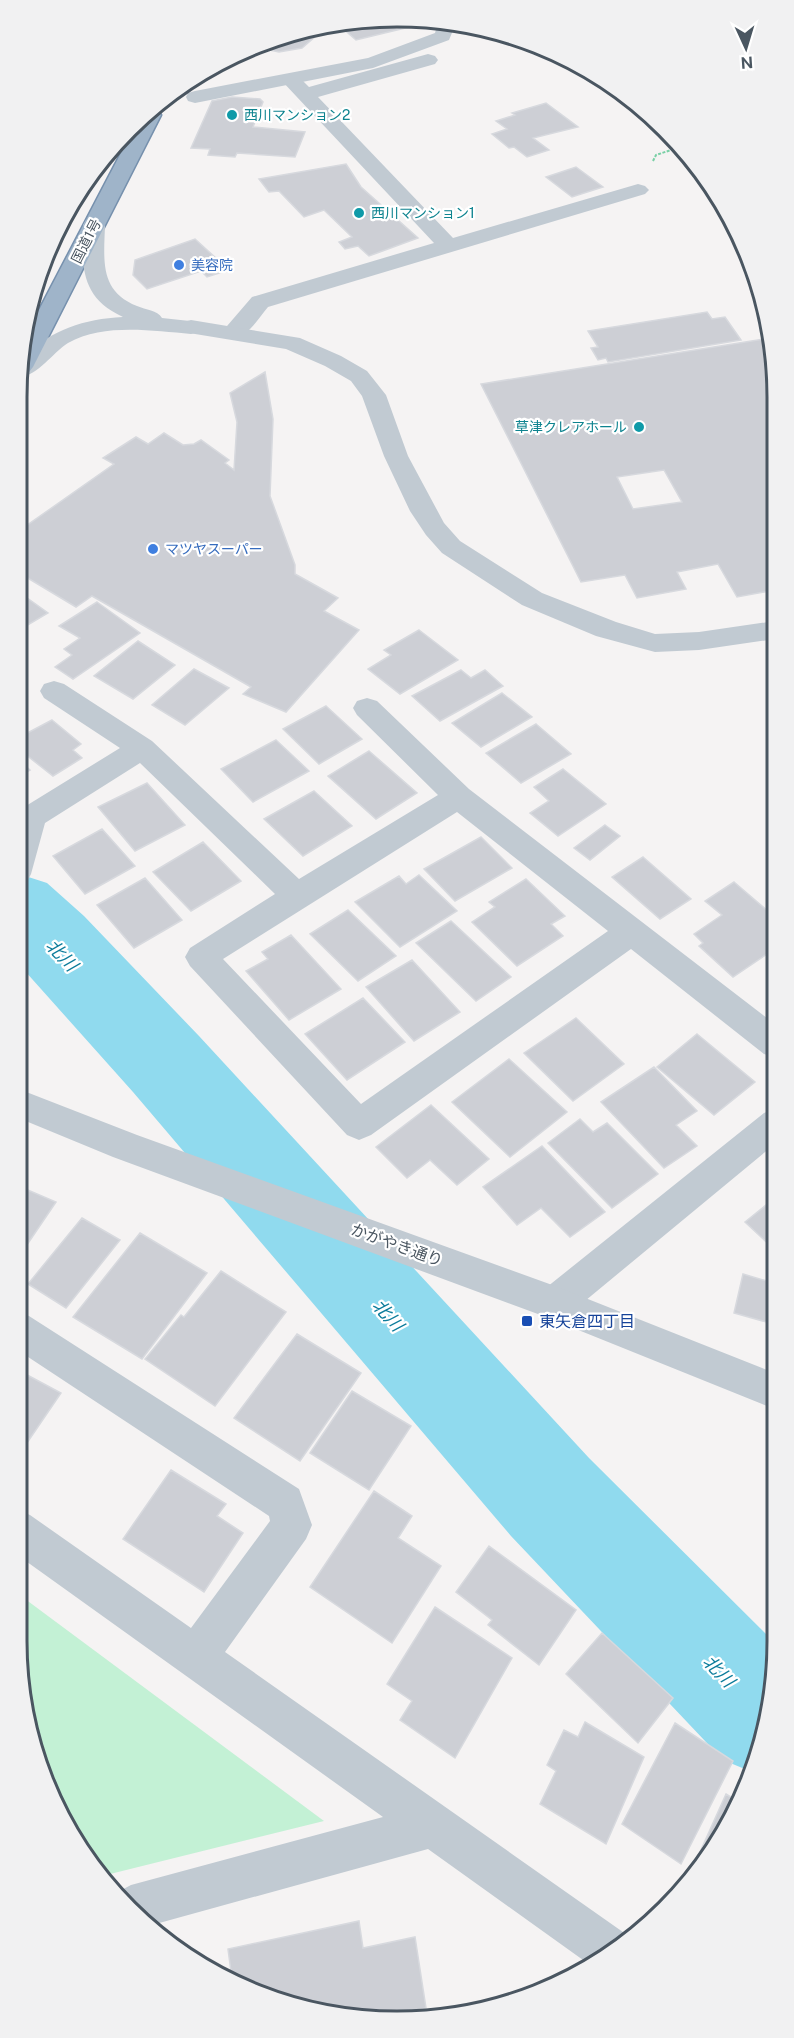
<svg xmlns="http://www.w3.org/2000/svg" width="794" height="2038" font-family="'Public Sans','Noto Sans JP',sans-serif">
	<rect width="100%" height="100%" fill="#f5f3f3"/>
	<path fill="#c3f1d5" d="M17,1593l307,228 -222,55 -65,-112 -20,-123z"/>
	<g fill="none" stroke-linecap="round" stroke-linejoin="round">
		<path fill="#90daee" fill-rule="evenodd" d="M16,873l31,10 37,33 115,120 390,422 188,187 -20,118 -5,9 -29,-12 -212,-224 -378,-444 -117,-131z"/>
	</g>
	<path fill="#cdcfd5" stroke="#d7d9de" stroke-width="1.5" fill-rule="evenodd" d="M372,17l30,4 7,6 -53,13 -16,-14z
		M313,33l3,3 -14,12 -23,4 -19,-4z
		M488,33l31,4 5,2 -14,6z
		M232,97l28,2 3,3 -10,25 52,5 -10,25 -58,-4 -2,4 -27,-2 2,-6 -19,-1 21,-47z
		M546,103l32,24 -45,11 16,12 -22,7 -13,-10 -5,1 -17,-14 15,-5 -11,-8 19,-6 -3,-2z
		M346,164l15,23 57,51 -49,18 -11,-10 -13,3 -6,-7 13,-5 -28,-27 -20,7 -25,-26 -10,1 -10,-13z
		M576,167l27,20 -31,10 -26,-20z
		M195,239l34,31 -22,7 -6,-6 -54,18 -14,-14 2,-15z
		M707,312l5,7 13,-2 16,23 -133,22 -2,-4 -8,2 -7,-12 7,-1 -10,-16z
		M770,338l4,9 1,243 -38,7 -19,-33 -41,8 9,17 -49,9 -12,-23 -44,7 -100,-198zM664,470l18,32 -49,7 -16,-32z
		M265,372l8,47 -3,77 25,69v9l43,24 -14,13 35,19 -73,82 -43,-18 8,-7 -159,-91 -16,11 -60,-36v-38l98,-69 -11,-6 33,-21 12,7 16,-11 19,12 11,-1 7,-4 28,20 -4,3 9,7 3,-48 -7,-29z
		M16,590l32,23 -32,19z
		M97,602l43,31 -67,46 -18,-12 17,-12 -8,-6 16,-11 -21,-12z
		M419,630l39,30 -58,34 -32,-25 23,-14 -7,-5z
		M138,641l37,24 -42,34 -39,-23z
		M194,669l35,19 -44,37 -33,-20z
		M461,670l10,8 14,-8 18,16 -63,35 -28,-25z
		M502,693l30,24 -51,30 -29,-24z
		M326,706l36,33 -43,25 -36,-35z
		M52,720l29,24 -8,6 9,8 -29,18 -37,-29v-8z
		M536,724l35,30 -50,29 -35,-30z
		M276,740l33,31 -56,31 -32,-33z
		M369,751l48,42 -41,26 -48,-43z
		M16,757l14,13 -14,8z
		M563,769l43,35 -48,32 -28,-23 19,-12 -15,-14z
		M147,783l38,42 -50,26 -37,-44z
		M314,791l38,35 -49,30 -39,-37z
		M605,825l15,11 -30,24 -16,-12z
		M102,829l33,37 -50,28 -32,-38z
		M481,837l31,31 -57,33 -31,-32z
		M203,842l38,39 -50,30 -38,-39z
		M643,857l48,42 -31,20 -48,-42z
		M419,875l38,36 -57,36 -45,-45 44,-26 7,8z
		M145,878l37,42 -48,28 -37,-43z
		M526,879l39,37 -14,8 12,12 -46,30 -45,-44 23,-15 -6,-5z
		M734,882l42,36v30l-43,29 -34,-31 4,-3 -9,-9 28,-19 -17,-14z
		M348,910l48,46 -38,25 -48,-47z
		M451,921l60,56 -35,24 -60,-58z
		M291,935l50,54 -52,31 -43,-49 22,-12 -6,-7z
		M412,960l48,52 -46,29 -48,-54z
		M363,998l42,44 -58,38 -42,-46z
		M576,1018l48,46 -51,37 -49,-48z
		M697,1034l58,48 -41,33 -57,-48z
		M509,1059l58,53 -57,45 -58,-55z
		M654,1067l43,44 -21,14 21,21 -33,22 -63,-66z
		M431,1105l58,54 -32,26 -27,-25 -23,18 -31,-31z
		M580,1119l13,13 14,-9 51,51 -46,34 -64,-65z
		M542,1146l63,66 -35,25 -29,-29 -24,17 -34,-38z
		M16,1185l40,17 -40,59z
		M776,1197l1,55 -32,-30z
		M82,1218l38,22 -54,68 -38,-24z
		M140,1233l67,40 -65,86 -69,-42z
		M221,1271l65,41 -71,94 -70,-47 36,-44 3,2z
		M743,1274l34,10v41l-43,-12z
		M297,1334l64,39 -61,88 -66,-43z
		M16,1369l45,24 -45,66z
		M352,1391l59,35 -42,64 -59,-37z
		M171,1470l55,34 -9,12 26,17 -39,59 -81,-53z
		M374,1491l38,25 -14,22 43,28 -49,77 -82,-56z
		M489,1546l87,64 -37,55 -51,-40 4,-5 -36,-28z
		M435,1607l77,51 -57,100 -55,-38 12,-19 -25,-17z
		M602,1633l71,65 -35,45 -72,-69z
		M585,1722l59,35 -38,87 -66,-40 16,-33 -9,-6 17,-35 14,7z
		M675,1723l58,38 -52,103 -59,-40z
		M726,1794l11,7 -41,74 -5,-3z
		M359,1921l4,27 52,-11 11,71 -37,9 -42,1 -115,-39 -4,-30z"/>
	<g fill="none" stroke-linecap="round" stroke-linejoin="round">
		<g stroke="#7690ad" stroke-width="3">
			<path id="trunk" d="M158,111l3,4 -128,252 -4,5 -9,2 7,-41 107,-205z"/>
		</g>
		<path stroke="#7ad0a6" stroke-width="2" stroke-dasharray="3 1.5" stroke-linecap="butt" d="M653,161l3,-6 27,-9"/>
		<path fill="#c1cad2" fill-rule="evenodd" d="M437,26l17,2 -5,12 -76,28 -178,35 -7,-2 -2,-4 2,-4 7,-2 173,-33 67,-25z"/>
		<path fill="#c1cad2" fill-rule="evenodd" d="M428,54l7,2 3,4 -3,4 -117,33 135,141 185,-54 7,2 4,4 -4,4 -377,113c-12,14 -23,36 -43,31l-4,-5 31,-36 182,-54 -153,-163 3,-4h14l11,11z
			M94,219l8,1 3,5c-1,35 -6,66 32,81 9,4 20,4 25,12l37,4 4,5 -4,5 -8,2c-39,-3 -87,-11 -123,9 -16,10 -29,32 -48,34l3,-21c30,-26 60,-37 100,-39 -43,-20 -41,-50 -40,-92l3,-5z
			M54,681l10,3 88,57 147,138 139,-84 -81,-80 -4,-7 4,-7 10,-3 10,3 92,88 307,236v33l-12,-4 -133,-105 -260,186 -12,5 -12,-5 -157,-169 -5,-9 5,-9 85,-54 -135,-131 -95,60 -14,51 -4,8 -11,4v-67l5,-10 99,-61 -76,-50 -4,-7 4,-7zM457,812l151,119 -247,173 -138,-145z
			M776,1108v35l-208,172 -13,5 -13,-5 -6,-12 6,-12 222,-178z
			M16,1311l13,5 270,173 13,36 -6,14 -81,113 405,285 -22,21 -18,7 -162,-116 -276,76 -38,-31 17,-9 252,-68 -367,-263v-45l14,6 161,113 79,-107 -1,-5 -253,-167z"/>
		<path fill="#c1cad2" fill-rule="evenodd" d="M191,320l109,18 41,18 26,15 19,24 22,61 36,67 16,18 82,52 74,29 39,12 44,-2 76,-11v18l-76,11 -44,2 -59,-16 -74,-31 -80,-52 -16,-18 -16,-24 -26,-55 -22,-60 -11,-15 -26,-15 -39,-17 -103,-17 -4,-5 4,-5z
			M16,1088l121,47 418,151 222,88v36l-231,-93 -433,-160 -97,-40z"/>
		<use href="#trunk" fill="#9fb4c9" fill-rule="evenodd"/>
	</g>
	<g fill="#0f9aa8" stroke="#fff" stroke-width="2">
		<circle cx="232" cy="115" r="6"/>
		<circle cx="359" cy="213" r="6"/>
		<circle cx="639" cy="427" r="6"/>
	</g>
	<g fill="#3f7fe0" stroke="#fff" stroke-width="2">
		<circle cx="179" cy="265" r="6"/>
		<circle cx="153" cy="549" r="6"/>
	</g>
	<rect fill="#1a4fb4" stroke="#fff" stroke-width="2" x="521" y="1315" width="12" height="12" rx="3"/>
	<g text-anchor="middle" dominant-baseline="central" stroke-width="4.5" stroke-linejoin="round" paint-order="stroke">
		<g font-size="14" fill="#0d838f" stroke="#fff" text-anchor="start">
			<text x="244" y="115">西川マンション2</text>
			<text x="371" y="213">西川マンション1</text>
			<text x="627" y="427" text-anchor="end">草津クレアホール</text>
		</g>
		<g font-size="14" fill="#4a5661" stroke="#fff">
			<text transform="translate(86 241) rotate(-63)">国道1号</text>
		</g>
		<g font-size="14" fill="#366cbe" stroke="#fff" text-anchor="start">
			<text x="191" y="265">美容院</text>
			<text x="165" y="549">マツヤスーパー</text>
		</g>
		<g font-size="16" fill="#4a5661" stroke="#fff">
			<text transform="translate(397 1245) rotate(20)">かがやき通り</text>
		</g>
		<g font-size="16" fill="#164399" stroke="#fff" text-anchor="start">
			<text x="539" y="1321">東矢倉四丁目</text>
		</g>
		<g font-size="18" font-style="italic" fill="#0c7c9b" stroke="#fff">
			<text transform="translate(62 955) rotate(46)">北川</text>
			<text transform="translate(388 1315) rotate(48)">北川</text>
			<text transform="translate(719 1671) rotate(46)">北川</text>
		</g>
	</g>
	<path d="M0 0H794V2038H0ZM397 27H397A370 370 0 0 1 767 397V1641A370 370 0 0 1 397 2011H397A370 370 0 0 1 27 1641V397A370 370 0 0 1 397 27Z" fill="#f1f1f2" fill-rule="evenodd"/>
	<path fill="none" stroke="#4a5661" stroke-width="3" d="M397 27H397A370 370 0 0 1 767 397V1641A370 370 0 0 1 397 2011H397A370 370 0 0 1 27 1641V397A370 370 0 0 1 397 27Z"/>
	<g transform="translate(746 48) rotate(176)" stroke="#ffffff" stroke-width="4.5" paint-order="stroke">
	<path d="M0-4.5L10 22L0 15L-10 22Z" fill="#4a5661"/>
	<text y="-9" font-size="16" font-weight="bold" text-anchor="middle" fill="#4a5661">N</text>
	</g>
</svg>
